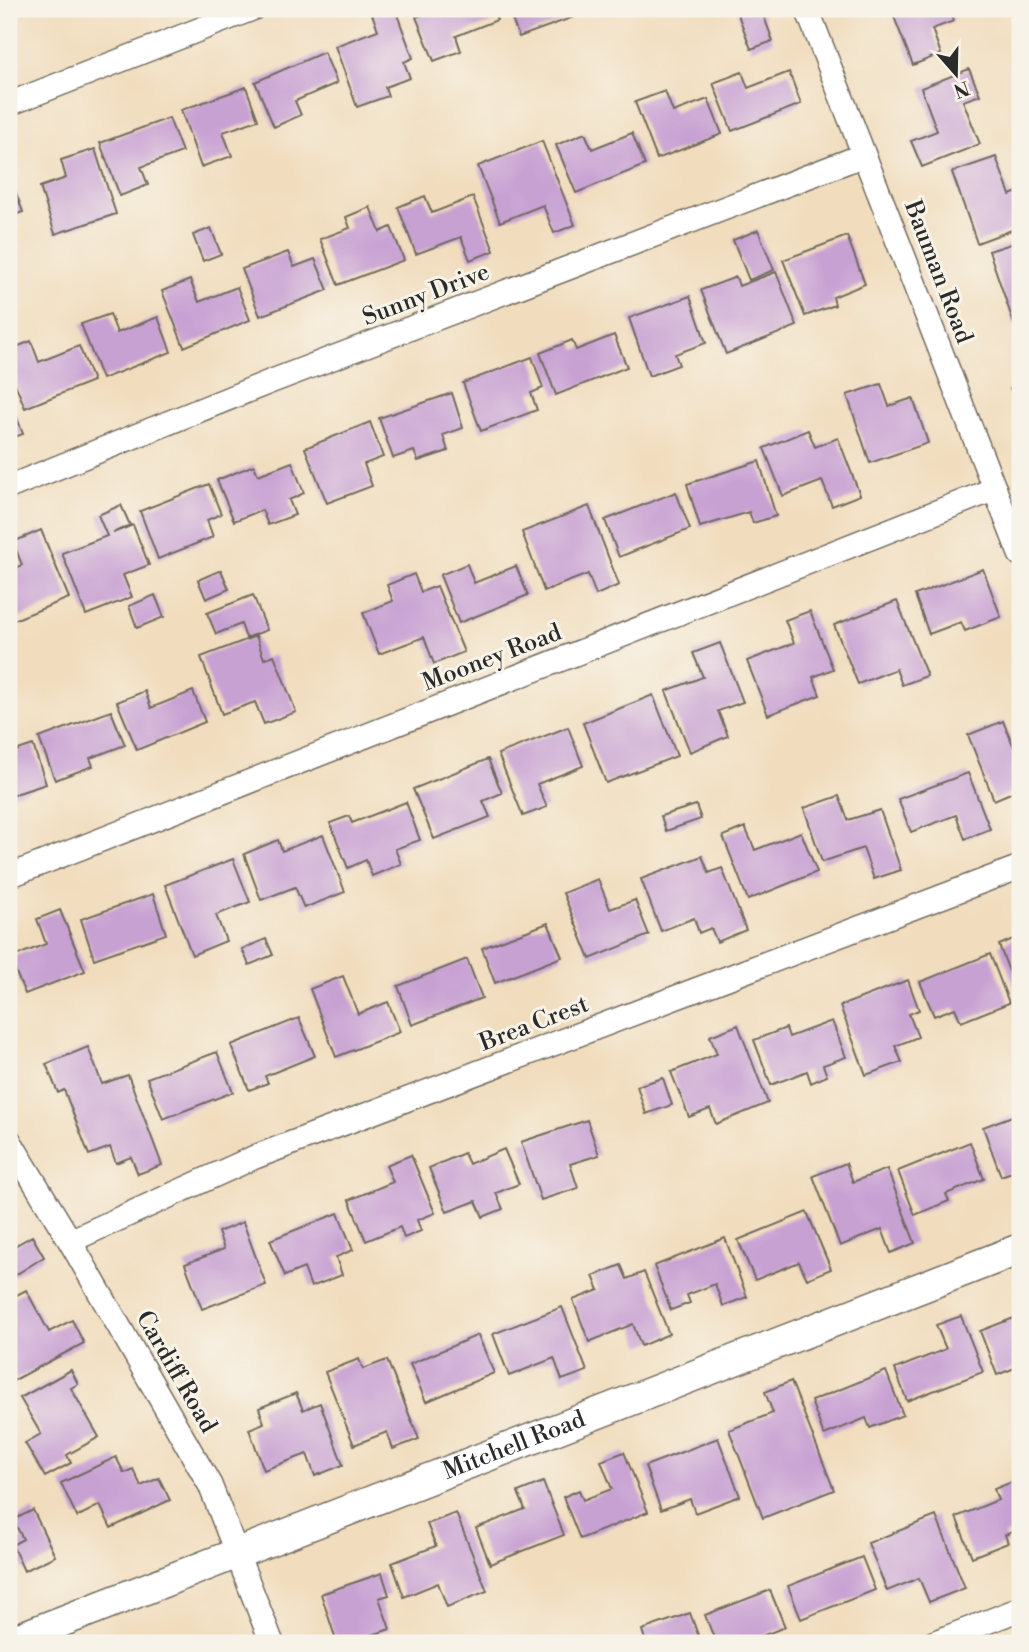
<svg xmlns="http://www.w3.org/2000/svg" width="1029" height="1652" font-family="'Libre Bodoni',serif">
	<rect width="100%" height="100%" fill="#f7f3e8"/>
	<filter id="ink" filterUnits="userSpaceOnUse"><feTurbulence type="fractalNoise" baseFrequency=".0143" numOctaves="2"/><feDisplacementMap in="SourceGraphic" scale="14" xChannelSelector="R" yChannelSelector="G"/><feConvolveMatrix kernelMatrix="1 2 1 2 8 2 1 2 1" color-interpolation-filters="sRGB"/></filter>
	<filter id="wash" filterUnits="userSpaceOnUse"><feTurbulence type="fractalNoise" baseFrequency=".00686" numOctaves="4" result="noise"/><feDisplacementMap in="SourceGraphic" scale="28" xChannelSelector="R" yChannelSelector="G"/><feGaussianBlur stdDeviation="1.57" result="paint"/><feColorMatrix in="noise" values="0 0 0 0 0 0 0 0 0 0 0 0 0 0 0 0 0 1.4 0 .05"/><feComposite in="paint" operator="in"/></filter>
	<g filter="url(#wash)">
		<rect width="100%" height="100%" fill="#f1ddbe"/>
		<g id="blocks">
			<path fill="#c8a1d3" d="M370,9h25l18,49 -9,4 6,16 -25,9 3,9 -31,11 -22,-61 43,-16z
				M437,9h55l5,11 -41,16 5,15 -27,10 -18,-44z
				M508,9h72l2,5 -63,23z
				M745,9h16l12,32 -22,8 -14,-37z
				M891,9h59l4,12 -22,8 9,25 -28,11z
				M9,34l6,16 -6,2z
				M324,52l13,31 -42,18 6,14 -27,12 -19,-45z
				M969,69l11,26 -17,6 17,43 -58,23 -11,-26 26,-10 -16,-43z
				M742,72l6,16 41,-16 12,32 -69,27 -19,-48z
				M246,87l12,33 -35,12 9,24 -31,11 -20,-57z
				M665,91l8,21 35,-13 14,35 -65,25 -22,-57z
				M169,118l13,34 -41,15 7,18 -28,11 -20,-53z
				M585,133l7,16 40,-16 13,32 -69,28 -20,-48z
				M542,141l33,84 -21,8 -11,-28 -43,17 -22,-56z
				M95,149l21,65 -61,20 -15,-47 26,-9 -5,-18z
				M996,157l14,38 10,-4v36l-43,16 -25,-71z
				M9,174l14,38 -14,5z
				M425,196l7,17 41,-16 21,54 -24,9 -9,-23 -45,17 -18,-47z
				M370,207l10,25 11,-5 13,33 -66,25 -18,-46 30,-11 -4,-11z
				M211,228l10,26 -18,7 -10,-26z
				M758,230l16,40 -25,10 -16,-40z
				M847,236l18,48 -32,13 2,8 -30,11 -22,-56z
				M1020,241v81l-6,2 -25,-73z
				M288,252l6,15 21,-8 13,31 -68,26 -18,-47z
				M776,272l21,54 -71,28 -25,-64 35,-13 3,9z
				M190,280l9,22 38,-15 13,33 -66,27 -22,-56z
				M690,296l16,47 -31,11 4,11 -30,11 -20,-58z
				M110,314l7,19 41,-16 13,35 -69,27 -21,-55z
				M614,335l13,32 -71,28 -16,-42 32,-13 4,10z
				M31,341l8,21 40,-16 14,35 -68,27 -16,-39v-19z
				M532,357l11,31 -12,5 6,17 -56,21 -18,-48z
				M881,384l8,22 24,-8 15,45 -58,20 -23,-68z
				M1020,384v31l-10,-27z
				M452,393l11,35 -20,7 5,16 -30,10 -4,-10 -21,7 -14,-40z
				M9,397l14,37 -14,5z
				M370,422l13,35 -19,7 8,22 -45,17 -22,-55z
				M808,430l7,17 23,-9 22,57 -28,11 -10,-25 -39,15 -19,-48z
				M759,461l17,55 -23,7 -4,-11 -49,15 -13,-43z
				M292,462l12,31 -15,7 6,15 -27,10 -6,-15 -28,11 -17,-41 37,-15 4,10z
				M209,484l12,30 -14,6 6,17 -55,22 -18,-48z
				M676,492l14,37 -71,28 -14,-37z
				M121,505l9,20 -17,8 20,-8 16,40 -26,10 9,22 -46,18 -24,-62 45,-17 -9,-21z
				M589,506l30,79 -23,10 -8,-21 -44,17 -22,-59z
				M41,530l28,68 -60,24v-51l13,-6 -9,-23z
				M467,564l7,19 42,-17 12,29 -69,28 -19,-48z
				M983,569l18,48 -36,14 -4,-9 -32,12 -14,-39z
				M221,570l8,19 -23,10 -8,-19z
				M414,574l7,18 16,-6 27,66 -30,12 -10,-27 -45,17 -16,-41 30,-12 -6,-16z
				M155,595l9,22 -27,11 -8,-22z
				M253,595l14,35 -21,8 -5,-14 -25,10 -9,-21z
				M897,601l30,75 -25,9 -6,-16 -38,15 -24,-59z
				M810,611l23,58 -20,8 7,18 -52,20 -21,-54 47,-18 -9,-23z
				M256,636l8,23 10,-4 22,57 -32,12 -9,-22 -33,12 -21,-57z
				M720,643l23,59 -25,9 10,25 -38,16 -24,-61 37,-14 -10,-24z
				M145,691l6,17 42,-17 12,31 -68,28 -20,-48z
				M653,695l24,61 -71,27 -23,-60z
				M111,711l14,34 -35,13 3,8 -38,14 -16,-42z
				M1003,721l13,31 4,-2v39l-26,11 -26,-65z
				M568,727l15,39 -46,18 10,23 -24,9 -25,-62z
				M33,745l13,39 -37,12v-43z
				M488,759l14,34 -19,8 7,16 -56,22 -21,-50z
				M968,773l22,56 -25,10 -9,-24 -45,17 -13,-33z
				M839,796l9,24 32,-10 21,60 -27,9 -11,-31 -41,14 -18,-54z
				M406,802l14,38 -25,9 6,15 -29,12 -6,-16 -18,8 -18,-45 19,-7 3,7z
				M696,805l5,14 -35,12 -5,-15z
				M745,827l10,23 46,-18 16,40 -69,28 -25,-64z
				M323,835l22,57 -41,16 -9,-21 -34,13 -17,-46 34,-14 4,11z
				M702,856l7,17 13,-5 24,62 -29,12 -6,-14 -12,5 -5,-15 -33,13 -20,-52z
				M233,859l17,43 -34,13 10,26 -34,14 -27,-70z
				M598,879l12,30 25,-9 14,35 -59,24 -27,-66z
				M153,894l13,40 -72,25 -13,-40z
				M60,910l25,61 -60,23 -15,-36 36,-14 -9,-25z
				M548,923l14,34 -67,26 -13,-35z
				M1020,936v55l-3,1 -18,-47z
				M266,939l7,16 -24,10 -7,-16z
				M990,954l19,49 -48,19 -6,-14 -21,8 -14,-34z
				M467,959l15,39 -70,27 -14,-39z
				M343,976l15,38 30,-12 12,30 -64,25 -26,-68z
				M908,980l11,30 -10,4 9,23 -23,9 7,16 -36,13 -26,-69z
				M299,1018l16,38 -50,20 3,7 -19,7 -18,-45z
				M832,1021l14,36 -23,8 4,11 -16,7 -4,-12 -36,14 -17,-45 32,-12 3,9z
				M738,1025l30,78 -52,21 -6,-15 -21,8 -18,-45 46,-18 -7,-18z
				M88,1047l14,37 26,-9 34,90 -24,9 -7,-17 -15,6 -6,-16 -21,8 -25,-65 -6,3 -12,-29z
				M217,1052l16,40 -70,27 -16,-41z
				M663,1078l9,27 -26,9 -9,-28z
				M1020,1113v56l-19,7 -18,-49z
				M587,1120l12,35 -29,9 8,24 -37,12 -20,-58z
				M970,1142l14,37 -38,15 3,7 -34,14 -17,-44z
				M504,1149l15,35 -23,9 7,16 -20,8 -7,-16 -29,11 -18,-44 35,-15 5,11z
				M411,1155l24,58 -18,7 4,11 -17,7 -4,-11 -34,14 -17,-41 44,-18 -7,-17z
				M846,1163l7,19 34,-13 28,74 -24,10 -9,-24 -42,17 -27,-70z
				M807,1212l24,57 -24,10 -8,-17 -44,18 -17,-40z
				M338,1213l15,37 -17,7 6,18 -31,12 -7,-19 -19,8 -15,-36z
				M243,1222l23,63 -64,24 -17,-45 39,-15 -6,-17z
				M32,1236l12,21 -35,22v-39l4,7z
				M725,1238l22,59 -24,9 -8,-22 -28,11 3,8 -19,7 -17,-44z
				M621,1265l6,14 17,-7 25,62 -28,12 -8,-22 -44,18 -16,-42 26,-10 -6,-14z
				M26,1290l23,42 23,-12 12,23 -75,40v-84z
				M562,1307l25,64 -25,9 -8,-22 -45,18 -16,-42z
				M961,1316l22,56 -76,29 -12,-32 51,-20 -10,-24z
				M1019,1316l1,50 -23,9 -17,-44z
				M478,1335l16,38 -68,29 -16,-38z
				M359,1359l4,10 24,-9 32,79 -26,10 -6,-17 -33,13 -29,-73z
				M71,1370l7,14 -7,4 28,49 -32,18 4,8 -26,14 -20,-34 16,-9 -21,-36z
				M886,1371l17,44 -33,13 -4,-10 -42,17 -13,-34z
				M791,1381l43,109 -71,28 -34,-88 44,-17 -8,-21z
				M296,1393l7,17 17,-7 23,62 -28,11 -8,-22 -43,16 -15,-41 15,-6 -5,-15z
				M718,1438l22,58 -45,17 -5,-14 -29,11 -16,-44z
				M624,1452l24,60 -68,27 -17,-42 16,-7 4,10 29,-11 -11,-28z
				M116,1457l8,16 9,-4 8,17 18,-8 11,22 -59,28 -11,-23 -23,12 -16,-34z
				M1020,1479v50l-15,6 3,8 -36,14 -16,-40 42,-17 -4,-11z
				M543,1482l21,53 -74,29 -14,-36 49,-19 -7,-17z
				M33,1510l22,46 -31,15 -12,-26 11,-6 -10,-19z
				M456,1513l31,78 -40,16 -9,-24 -34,14 -12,-34 44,-17 -9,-22z
				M936,1516l29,72 -36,14 -10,-24 -32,13 -19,-48z
				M862,1557l13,33 -74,29 -13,-33z
				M382,1573l7,22 -10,3 11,31 -42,14h-11l-16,-49z
				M770,1590l15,37 -41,16h-28l-11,-28z
				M690,1613l11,30h-55l-4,-13z
				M205,1637l2,6h-17z"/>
		</g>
	</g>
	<g filter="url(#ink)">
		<use href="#blocks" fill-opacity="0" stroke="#70695e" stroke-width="2"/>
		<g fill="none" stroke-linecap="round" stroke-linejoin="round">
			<g stroke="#70695e" stroke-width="26">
				<path id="minor" d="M807,9l213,545
					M9,104l243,-95
					M9,487l258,-104 597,-228
					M9,876l986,-387
					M9,1140l61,101 140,244 62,158
					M70,1241l185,-84 765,-290
					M933,1643l87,-34"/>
			</g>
			<g stroke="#70695e" stroke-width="33">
				<g id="tertiary">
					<path id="s1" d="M9,1642l1011,-393"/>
				</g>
			</g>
			<use href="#minor" stroke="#fff" stroke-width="23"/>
			<use href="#tertiary" stroke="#fff" stroke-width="30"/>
		</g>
	</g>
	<g text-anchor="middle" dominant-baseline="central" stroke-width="6" stroke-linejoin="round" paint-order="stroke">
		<g font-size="24" fill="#2b2b2b" stroke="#f7f3e8">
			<text transform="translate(938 272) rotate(69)">Bauman Road</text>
			<text transform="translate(426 295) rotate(-21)">Sunny Drive</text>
			<text transform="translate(492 658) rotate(-21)">Mooney Road</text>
			<text transform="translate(534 1024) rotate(-21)">Brea Crest</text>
			<text transform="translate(176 1372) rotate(60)">Cardiff Road</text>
			<text stroke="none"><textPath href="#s1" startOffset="542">Mitchell Road</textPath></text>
		</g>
	</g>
	<rect width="1029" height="1652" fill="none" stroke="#f7f3e8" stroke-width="35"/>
	<g transform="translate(956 74) rotate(160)" stroke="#f7f3e8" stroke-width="5" paint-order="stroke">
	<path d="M0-5L12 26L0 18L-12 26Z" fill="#2b2b2b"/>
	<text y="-10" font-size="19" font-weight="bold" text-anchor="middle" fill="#2b2b2b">N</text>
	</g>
</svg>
